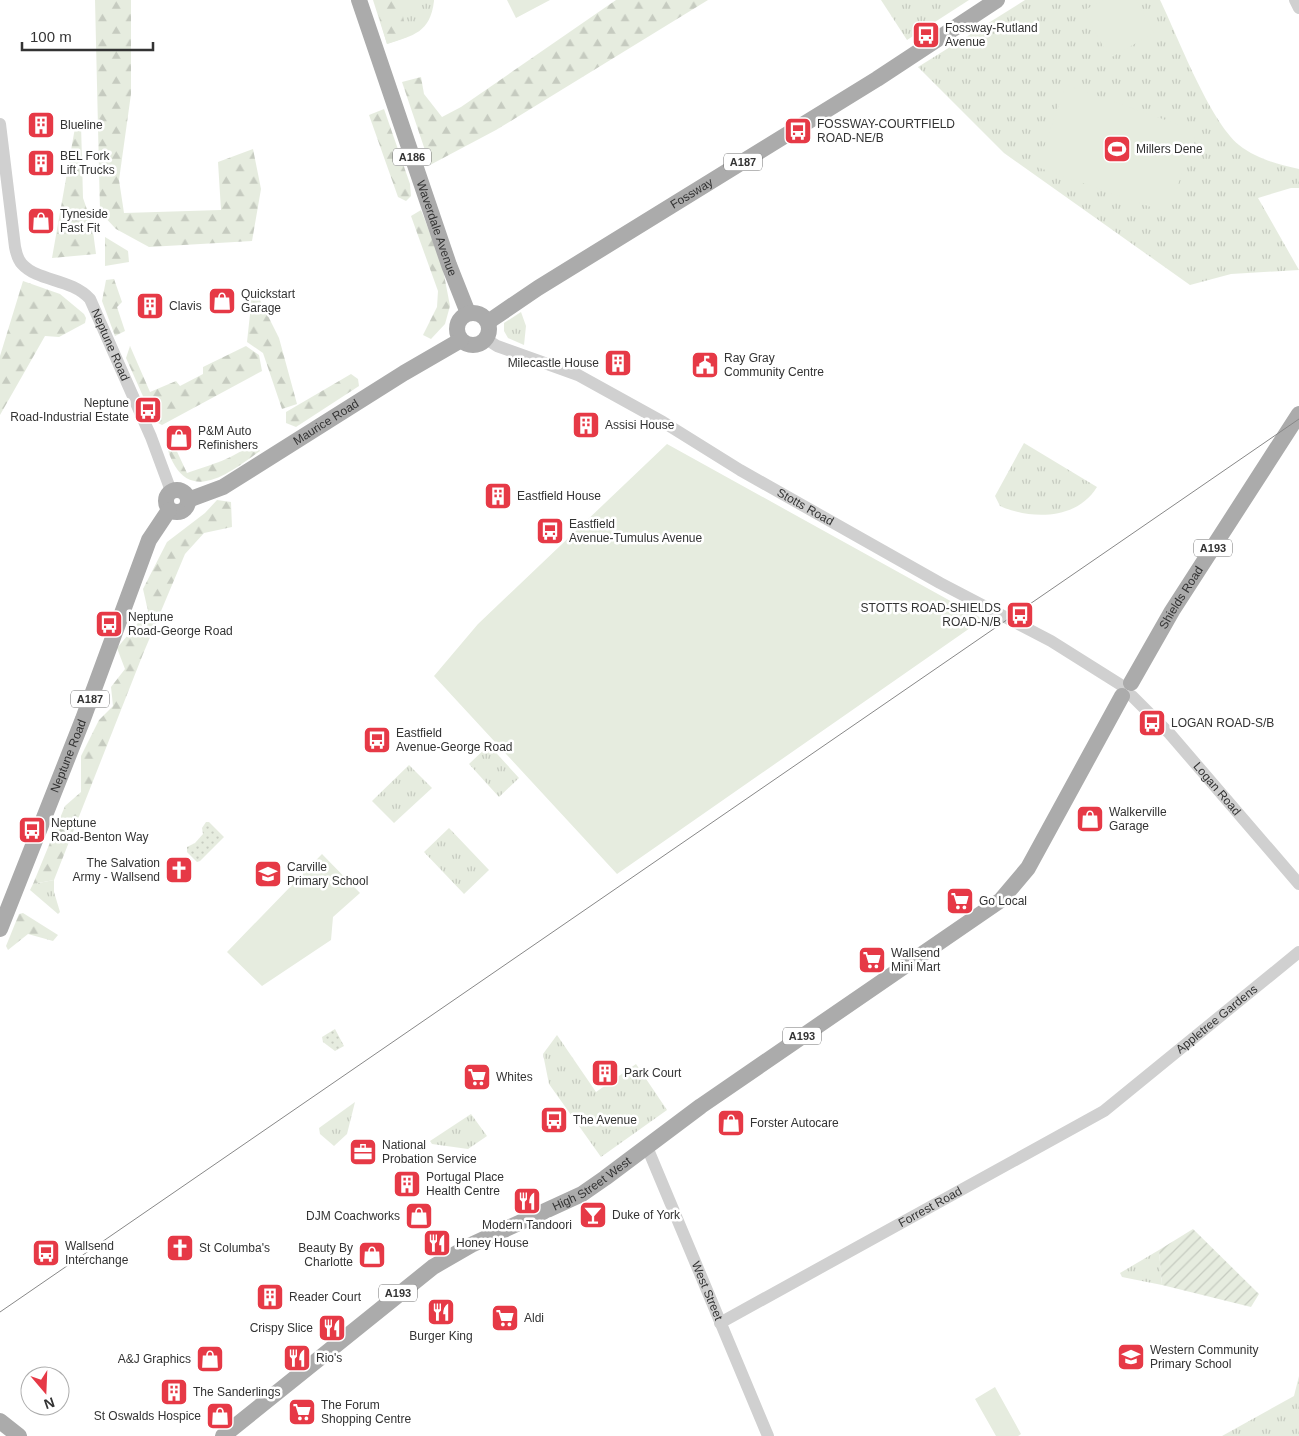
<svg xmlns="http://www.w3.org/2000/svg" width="1299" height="1436" font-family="Arial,sans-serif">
	<defs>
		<pattern id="grass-tufts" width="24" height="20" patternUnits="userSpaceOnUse" patternTransform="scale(1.25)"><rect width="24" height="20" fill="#e6ecdf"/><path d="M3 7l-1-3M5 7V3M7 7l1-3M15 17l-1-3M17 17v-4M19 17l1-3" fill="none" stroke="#c6cbc0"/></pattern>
		<pattern id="forest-firs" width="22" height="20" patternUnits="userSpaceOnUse" patternTransform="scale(1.25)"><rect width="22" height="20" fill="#e6ecdf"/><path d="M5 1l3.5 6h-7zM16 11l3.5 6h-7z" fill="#c6cbc0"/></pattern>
		<pattern id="park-dots" width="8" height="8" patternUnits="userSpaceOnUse" patternTransform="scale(1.25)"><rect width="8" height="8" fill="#e6ecdf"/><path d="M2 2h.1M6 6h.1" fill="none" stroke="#c6cbc0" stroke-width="1.8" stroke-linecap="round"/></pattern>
		<pattern id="garden-furrows" width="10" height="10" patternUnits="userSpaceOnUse" patternTransform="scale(1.25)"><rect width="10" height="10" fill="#e6ecdf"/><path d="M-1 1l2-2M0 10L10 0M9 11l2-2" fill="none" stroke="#c6cbc0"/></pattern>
	</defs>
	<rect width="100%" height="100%" fill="#fff"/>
	<path fill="url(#grass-tufts)" d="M373,0h61v1c-4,32 -20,34 -47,43z
		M881,0h88l-62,40z
		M1025,0h135c18,37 49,120 79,145 18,14 38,19 60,24v19h-8l-33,10 41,72 -68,4 -41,11 -186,-132 -86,-86z
		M521,312l5,14 -2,19 -16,-7 -4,-7v-8z
		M1024,443l73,44c-20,33 -66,33 -97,19l-5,-10z
		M489,745l30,33 -20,19 -30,-33z
		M409,765l23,23 -38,35 -22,-22z
		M449,828l40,42 -25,24 -40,-42z
		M54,880v12l6,20 -2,2 -28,-24 3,-6z
		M557,1035l39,57 40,-28 31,46 -66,47 -52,-73 -6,-30z
		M355,1102l-8,32 -13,12 -14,-12 -1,-6z
		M471,1114l16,22 -19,13 -36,-5 -2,-3z
		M1159,1250l3,35 -40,-8 -2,-4z
		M1299,1376v60h-77l72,-40z"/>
	<path fill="url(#forest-firs)" d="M95,0h36v94l-12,86 5,33 97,-3 -3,-48 35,-13 8,40 -9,52 -103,6 -33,-18 -16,-17z
		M374,0h26l7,37 -20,7z
		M616,0h92l-212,130 -66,35 -28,-83 19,-5 3,17 18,23 19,-10z
		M384,109l26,75 1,12 -5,5 -8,-4 -29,-82z
		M76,122l5,2 2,74 9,26 4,30 -44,4z
		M421,210l21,54 8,42 -5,18 -14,15 -8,-4 14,-28 1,-16 -27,-75z
		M105,237l23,14 1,11 -24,4z
		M114,279l8,23 -5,5 8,24 -10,5 -13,-35 4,-21z
		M23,281l37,13 24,20 2,4 -1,5 -26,14 -14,-1 -45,79v-59z
		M257,294l22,44 18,66 -15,5 -19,-56 -16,-11 4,-37 -3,-8z
		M130,346l20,46 26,-11 4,5 23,-12v-7l43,-21 13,9 3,16 -100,54 -8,-4 -28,-63z
		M351,374l7,5 1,7 -63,41 -10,-4v-11z
		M167,437l6,6 14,30c23,-8 50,-15 67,-32l6,10c-23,16 -63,51 -85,15 -6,-11 -8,-16 -8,-29z
		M217,500l14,2 1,25 -28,6 -19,21 -42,100 -89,226 -21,4 32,-78 16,-14v-36l18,-36 14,-14 -2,-19 14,-18 -8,-21 31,-37 -5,-22 24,-47 38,-29z
		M23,913l35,22 -5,6 -25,-7 -20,16 -2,-4 13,-32z"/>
	<path fill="url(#park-dots)" d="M206,822h3l15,15 -24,24 -3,1 -10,-10v-5l8,-4 8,-9 -1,-6z
		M335,1029l9,17 -9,5 -12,-9 -1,-5z"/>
	<path fill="url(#garden-furrows)" d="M1193,1229l66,65 -8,13 -89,-22 -3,-35z"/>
	<path fill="#e6ecdf" d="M507,0h43l-34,18z
		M1103,0h33l18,33 -44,25 -27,-47z
		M1066,85l131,46 -29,82 -131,-46z
		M667,444l316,175 -366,255 -183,-198 44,-52z
		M322,854l38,39 -27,24 -2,23 -69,46 -35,-34z
		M995,1387l26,47 -3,2h-22l-21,-37z"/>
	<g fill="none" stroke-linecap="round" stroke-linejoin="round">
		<g stroke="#d0d0d0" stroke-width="12">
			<path d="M1295,0l4,8"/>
			<path id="s1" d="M0,124l15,123c1,5 3,13 7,17 16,18 49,14 68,35l61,138 20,54"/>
			<path id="s2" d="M486,339l11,7 81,29 85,47 77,48 200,113 111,58 70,44"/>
			<path id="s3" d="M1132,696l38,38 129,150"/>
			<path id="s4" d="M647,1147l121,289"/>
			<path id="s5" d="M720,1323l384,-212 195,-159"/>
		</g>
		<g stroke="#ababab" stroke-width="16">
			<path id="s6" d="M359,0l90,265 19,48"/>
			<circle cx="473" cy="329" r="16"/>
			<path id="s7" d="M488,322l50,-34 339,-209 120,-79"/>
			<circle cx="177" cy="501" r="11"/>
			<path id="s8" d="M188,500l35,-13 181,-114 57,-33"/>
			<path id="s9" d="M1131,683l41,-72 127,-197"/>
			<path id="s10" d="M0,929l83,-210 66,-179 20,-30"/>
			<path d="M0,1421l19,15"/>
			<path id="s11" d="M223,1436l210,-169 38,-22 111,-51 23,-16 96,-72 300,-206 27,-32 94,-172"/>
		</g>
		<path stroke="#888" stroke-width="1" d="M0,1312l1299,-893"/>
	</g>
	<defs>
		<g id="bus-square" transform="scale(1.4375)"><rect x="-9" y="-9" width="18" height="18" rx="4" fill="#e63946" stroke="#fff"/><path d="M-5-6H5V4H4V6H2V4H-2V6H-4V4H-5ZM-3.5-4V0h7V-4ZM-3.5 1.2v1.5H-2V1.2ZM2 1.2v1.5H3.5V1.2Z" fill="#fff"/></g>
		<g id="building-square" transform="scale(1.4375)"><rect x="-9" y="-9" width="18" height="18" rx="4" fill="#e63946" stroke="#fff"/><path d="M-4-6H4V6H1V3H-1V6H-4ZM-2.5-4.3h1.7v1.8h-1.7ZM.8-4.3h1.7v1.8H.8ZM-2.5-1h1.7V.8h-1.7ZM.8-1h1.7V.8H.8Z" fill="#fff"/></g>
		<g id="stadium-square" transform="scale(1.4375)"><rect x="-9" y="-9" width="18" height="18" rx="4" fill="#e63946" stroke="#fff"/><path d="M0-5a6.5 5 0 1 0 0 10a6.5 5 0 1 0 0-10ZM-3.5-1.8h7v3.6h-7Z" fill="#fff"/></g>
		<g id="shop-square" transform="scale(1.4375)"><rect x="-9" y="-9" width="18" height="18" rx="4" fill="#e63946" stroke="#fff"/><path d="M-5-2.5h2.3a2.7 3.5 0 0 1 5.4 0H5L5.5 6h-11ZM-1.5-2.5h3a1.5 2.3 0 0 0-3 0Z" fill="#fff"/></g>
		<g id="civic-square" transform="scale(1.4375)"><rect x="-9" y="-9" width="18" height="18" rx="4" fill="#e63946" stroke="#fff"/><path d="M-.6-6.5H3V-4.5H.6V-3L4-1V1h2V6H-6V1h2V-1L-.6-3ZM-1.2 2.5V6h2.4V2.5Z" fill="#fff"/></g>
		<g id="church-square" transform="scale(1.4375)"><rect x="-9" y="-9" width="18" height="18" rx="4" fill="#e63946" stroke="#fff"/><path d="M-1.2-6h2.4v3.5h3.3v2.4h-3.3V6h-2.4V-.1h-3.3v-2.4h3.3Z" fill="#fff"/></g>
		<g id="school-square" transform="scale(1.4375)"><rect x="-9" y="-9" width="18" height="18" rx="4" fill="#e63946" stroke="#fff"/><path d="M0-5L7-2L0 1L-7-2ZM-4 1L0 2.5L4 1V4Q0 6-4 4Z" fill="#fff"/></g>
		<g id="supermarket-square" transform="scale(1.4375)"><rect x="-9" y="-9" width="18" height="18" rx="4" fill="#e63946" stroke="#fff"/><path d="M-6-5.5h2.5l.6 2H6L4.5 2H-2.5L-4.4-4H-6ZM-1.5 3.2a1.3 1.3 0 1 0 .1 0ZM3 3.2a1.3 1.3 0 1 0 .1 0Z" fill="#fff"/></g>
		<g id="office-square" transform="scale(1.4375)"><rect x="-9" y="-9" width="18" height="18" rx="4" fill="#e63946" stroke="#fff"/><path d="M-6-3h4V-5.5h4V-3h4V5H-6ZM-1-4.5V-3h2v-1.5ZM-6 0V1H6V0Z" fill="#fff"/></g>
		<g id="restaurant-square" transform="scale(1.4375)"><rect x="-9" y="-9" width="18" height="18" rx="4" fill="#e63946" stroke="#fff"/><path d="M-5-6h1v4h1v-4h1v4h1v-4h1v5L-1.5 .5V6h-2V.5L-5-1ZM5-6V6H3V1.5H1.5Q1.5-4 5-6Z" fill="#fff"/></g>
		<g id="bar-square" transform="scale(1.4375)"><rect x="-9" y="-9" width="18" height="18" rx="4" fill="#e63946" stroke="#fff"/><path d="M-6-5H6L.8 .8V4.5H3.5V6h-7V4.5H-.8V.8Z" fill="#fff"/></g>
	</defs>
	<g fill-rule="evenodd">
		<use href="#bus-square" x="926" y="35"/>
		<use href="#building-square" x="41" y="125"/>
		<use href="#bus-square" x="798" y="131"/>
		<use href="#stadium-square" x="1117" y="149"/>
		<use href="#building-square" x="41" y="163"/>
		<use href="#shop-square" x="41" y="221"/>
		<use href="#shop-square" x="222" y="301"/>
		<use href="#building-square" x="150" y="306"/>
		<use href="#building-square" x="618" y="363"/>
		<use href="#civic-square" x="705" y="365"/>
		<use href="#bus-square" x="148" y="410"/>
		<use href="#building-square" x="586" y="425"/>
		<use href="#shop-square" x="179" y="438"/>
		<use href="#building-square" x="498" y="496"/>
		<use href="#bus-square" x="550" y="531"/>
		<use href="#bus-square" x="1020" y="615"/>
		<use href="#bus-square" x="109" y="624"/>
		<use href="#bus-square" x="1152" y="723"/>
		<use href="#bus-square" x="377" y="740"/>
		<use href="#shop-square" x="1090" y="819"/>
		<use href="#bus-square" x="32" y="830"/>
		<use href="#church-square" x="179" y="870"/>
		<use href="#school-square" x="268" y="874"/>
		<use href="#supermarket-square" x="960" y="901"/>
		<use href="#supermarket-square" x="872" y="960"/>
		<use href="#building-square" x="605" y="1073"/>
		<use href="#supermarket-square" x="477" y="1077"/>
		<use href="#bus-square" x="554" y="1120"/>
		<use href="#shop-square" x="731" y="1123"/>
		<use href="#office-square" x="363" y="1152"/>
		<use href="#building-square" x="407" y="1184"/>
		<use href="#restaurant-square" x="527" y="1201"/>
		<use href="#bar-square" x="593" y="1215"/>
		<use href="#shop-square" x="419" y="1216"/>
		<use href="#restaurant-square" x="437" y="1243"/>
		<use href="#church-square" x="180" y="1248"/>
		<use href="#bus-square" x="46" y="1253"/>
		<use href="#shop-square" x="372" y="1255"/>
		<use href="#building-square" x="270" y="1297"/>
		<use href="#restaurant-square" x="441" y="1312"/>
		<use href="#supermarket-square" x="505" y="1318"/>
		<use href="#restaurant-square" x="332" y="1328"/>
		<use href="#school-square" x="1131" y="1357"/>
		<use href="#restaurant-square" x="297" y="1358"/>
		<use href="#shop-square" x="210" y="1359"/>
		<use href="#building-square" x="174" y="1392"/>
		<use href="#supermarket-square" x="302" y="1412"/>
		<use href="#shop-square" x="220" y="1416"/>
	</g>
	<g text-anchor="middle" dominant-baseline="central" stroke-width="5" stroke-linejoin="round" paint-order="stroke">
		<g fill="#fff" stroke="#707070" stroke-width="1">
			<rect x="393" y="148.5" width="38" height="17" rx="4"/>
			<rect x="724" y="153.5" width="38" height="17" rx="4"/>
			<rect x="1194" y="539.5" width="38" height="17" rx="4"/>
			<rect x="71" y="690.5" width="38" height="17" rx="4"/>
			<rect x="783" y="1027.5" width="38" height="17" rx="4"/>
			<rect x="379" y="1284.5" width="38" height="17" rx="4"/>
		</g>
		<g font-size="11" font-weight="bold" fill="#333">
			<text x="412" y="157">A186</text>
			<text x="743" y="162">A187</text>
			<text x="1213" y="548">A193</text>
			<text x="90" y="699">A187</text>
			<text x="802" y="1036">A193</text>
			<text x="398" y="1293">A193</text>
		</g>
		<g font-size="12" fill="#333" stroke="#fff" text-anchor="start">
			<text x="945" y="28">Fossway-Rutland<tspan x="945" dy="14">Avenue</tspan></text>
			<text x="817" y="124">FOSSWAY-COURTFIELD<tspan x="817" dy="14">ROAD-NE/B</tspan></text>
			<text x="60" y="125">Blueline</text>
			<text x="1136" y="149">Millers Dene</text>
			<text x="60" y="156">BEL Fork<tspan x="60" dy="14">Lift Trucks</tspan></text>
			<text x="60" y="214">Tyneside<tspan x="60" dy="14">Fast Fit</tspan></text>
			<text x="241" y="294">Quickstart<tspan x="241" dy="14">Garage</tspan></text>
			<text x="169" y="306">Clavis</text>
			<text x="724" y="358">Ray Gray<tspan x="724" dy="14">Community Centre</tspan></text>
			<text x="599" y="363" text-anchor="end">Milecastle House</text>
			<text x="129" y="403" text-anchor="end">Neptune<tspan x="129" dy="14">Road-Industrial Estate</tspan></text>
			<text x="605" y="425">Assisi House</text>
			<text x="198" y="431">P&amp;M Auto<tspan x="198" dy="14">Refinishers</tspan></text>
			<text x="517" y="496">Eastfield House</text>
			<text x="569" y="524">Eastfield<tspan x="569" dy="14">Avenue-Tumulus Avenue</tspan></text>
			<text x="1001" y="608" text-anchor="end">STOTTS ROAD-SHIELDS<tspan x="1001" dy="14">ROAD-N/B</tspan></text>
			<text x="128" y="617">Neptune<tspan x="128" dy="14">Road-George Road</tspan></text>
			<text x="1171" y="723">LOGAN ROAD-S/B</text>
			<text x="396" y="733">Eastfield<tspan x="396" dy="14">Avenue-George Road</tspan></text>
			<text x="1109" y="812">Walkerville<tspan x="1109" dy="14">Garage</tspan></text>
			<text x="51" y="823">Neptune<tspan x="51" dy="14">Road-Benton Way</tspan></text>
			<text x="160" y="863" text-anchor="end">The Salvation<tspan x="160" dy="14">Army - Wallsend</tspan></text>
			<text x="287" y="867">Carville<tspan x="287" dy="14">Primary School</tspan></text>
			<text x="979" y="901">Go Local</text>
			<text x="891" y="953">Wallsend<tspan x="891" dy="14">Mini Mart</tspan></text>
			<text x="624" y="1073">Park Court</text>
			<text x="496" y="1077">Whites</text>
			<text x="573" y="1120">The Avenue</text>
			<text x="750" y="1123">Forster Autocare</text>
			<text x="382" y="1145">National<tspan x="382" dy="14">Probation Service</tspan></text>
			<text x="426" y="1177">Portugal Place<tspan x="426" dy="14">Health Centre</tspan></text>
			<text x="612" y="1215">Duke of York</text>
			<text x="400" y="1216" text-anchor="end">DJM Coachworks</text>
			<text x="527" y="1225" text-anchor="middle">Modern Tandoori</text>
			<text x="456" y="1243">Honey House</text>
			<text x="65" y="1246">Wallsend<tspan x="65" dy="14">Interchange</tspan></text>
			<text x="199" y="1248">St Columba's</text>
			<text x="353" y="1248" text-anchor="end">Beauty By<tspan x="353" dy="14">Charlotte</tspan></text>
			<text x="289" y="1297">Reader Court</text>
			<text x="524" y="1318">Aldi</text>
			<text x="313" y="1328" text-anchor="end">Crispy Slice</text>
			<text x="441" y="1336" text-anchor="middle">Burger King</text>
			<text x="1150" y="1350">Western Community<tspan x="1150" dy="14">Primary School</tspan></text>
			<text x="316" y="1358">Rio's</text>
			<text x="191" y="1359" text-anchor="end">A&amp;J Graphics</text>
			<text x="193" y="1392">The Sanderlings</text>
			<text x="321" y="1405">The Forum<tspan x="321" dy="14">Shopping Centre</tspan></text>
			<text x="201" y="1416" text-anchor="end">St Oswalds Hospice</text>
		</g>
		<g font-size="12" fill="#333" stroke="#fff">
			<text stroke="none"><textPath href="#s7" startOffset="241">Fossway</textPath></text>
			<text stroke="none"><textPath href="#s6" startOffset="241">Waverdale Avenue</textPath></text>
			<text stroke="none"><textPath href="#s1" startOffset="270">Neptune Road</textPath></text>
			<text stroke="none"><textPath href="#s8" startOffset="159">Maurice Road</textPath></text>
			<text stroke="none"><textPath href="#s2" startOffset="362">Stotts Road</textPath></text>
			<text stroke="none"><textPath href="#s9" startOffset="99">Shields Road</textPath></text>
			<text stroke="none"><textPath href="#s10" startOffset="186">Neptune Road</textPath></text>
			<text stroke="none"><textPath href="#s3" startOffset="126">Logan Road</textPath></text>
			<text stroke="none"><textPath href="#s5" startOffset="584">Appletree Gardens</textPath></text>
			<text stroke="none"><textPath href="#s11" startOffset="449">High Street West</textPath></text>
			<text stroke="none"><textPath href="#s5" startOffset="240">Forrest Road</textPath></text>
			<text stroke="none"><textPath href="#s4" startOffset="156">West Street</textPath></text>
		</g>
	</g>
	<g transform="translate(45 1391) rotate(161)"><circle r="24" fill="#ffffff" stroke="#adadad"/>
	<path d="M0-4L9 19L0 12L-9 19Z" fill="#e63946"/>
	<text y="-8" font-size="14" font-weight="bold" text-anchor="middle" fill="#333333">N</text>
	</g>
	<path d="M22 42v8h131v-8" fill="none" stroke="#333333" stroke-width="2.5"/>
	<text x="30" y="42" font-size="15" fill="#333333" stroke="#ffffff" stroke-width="4" paint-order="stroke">100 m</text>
</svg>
